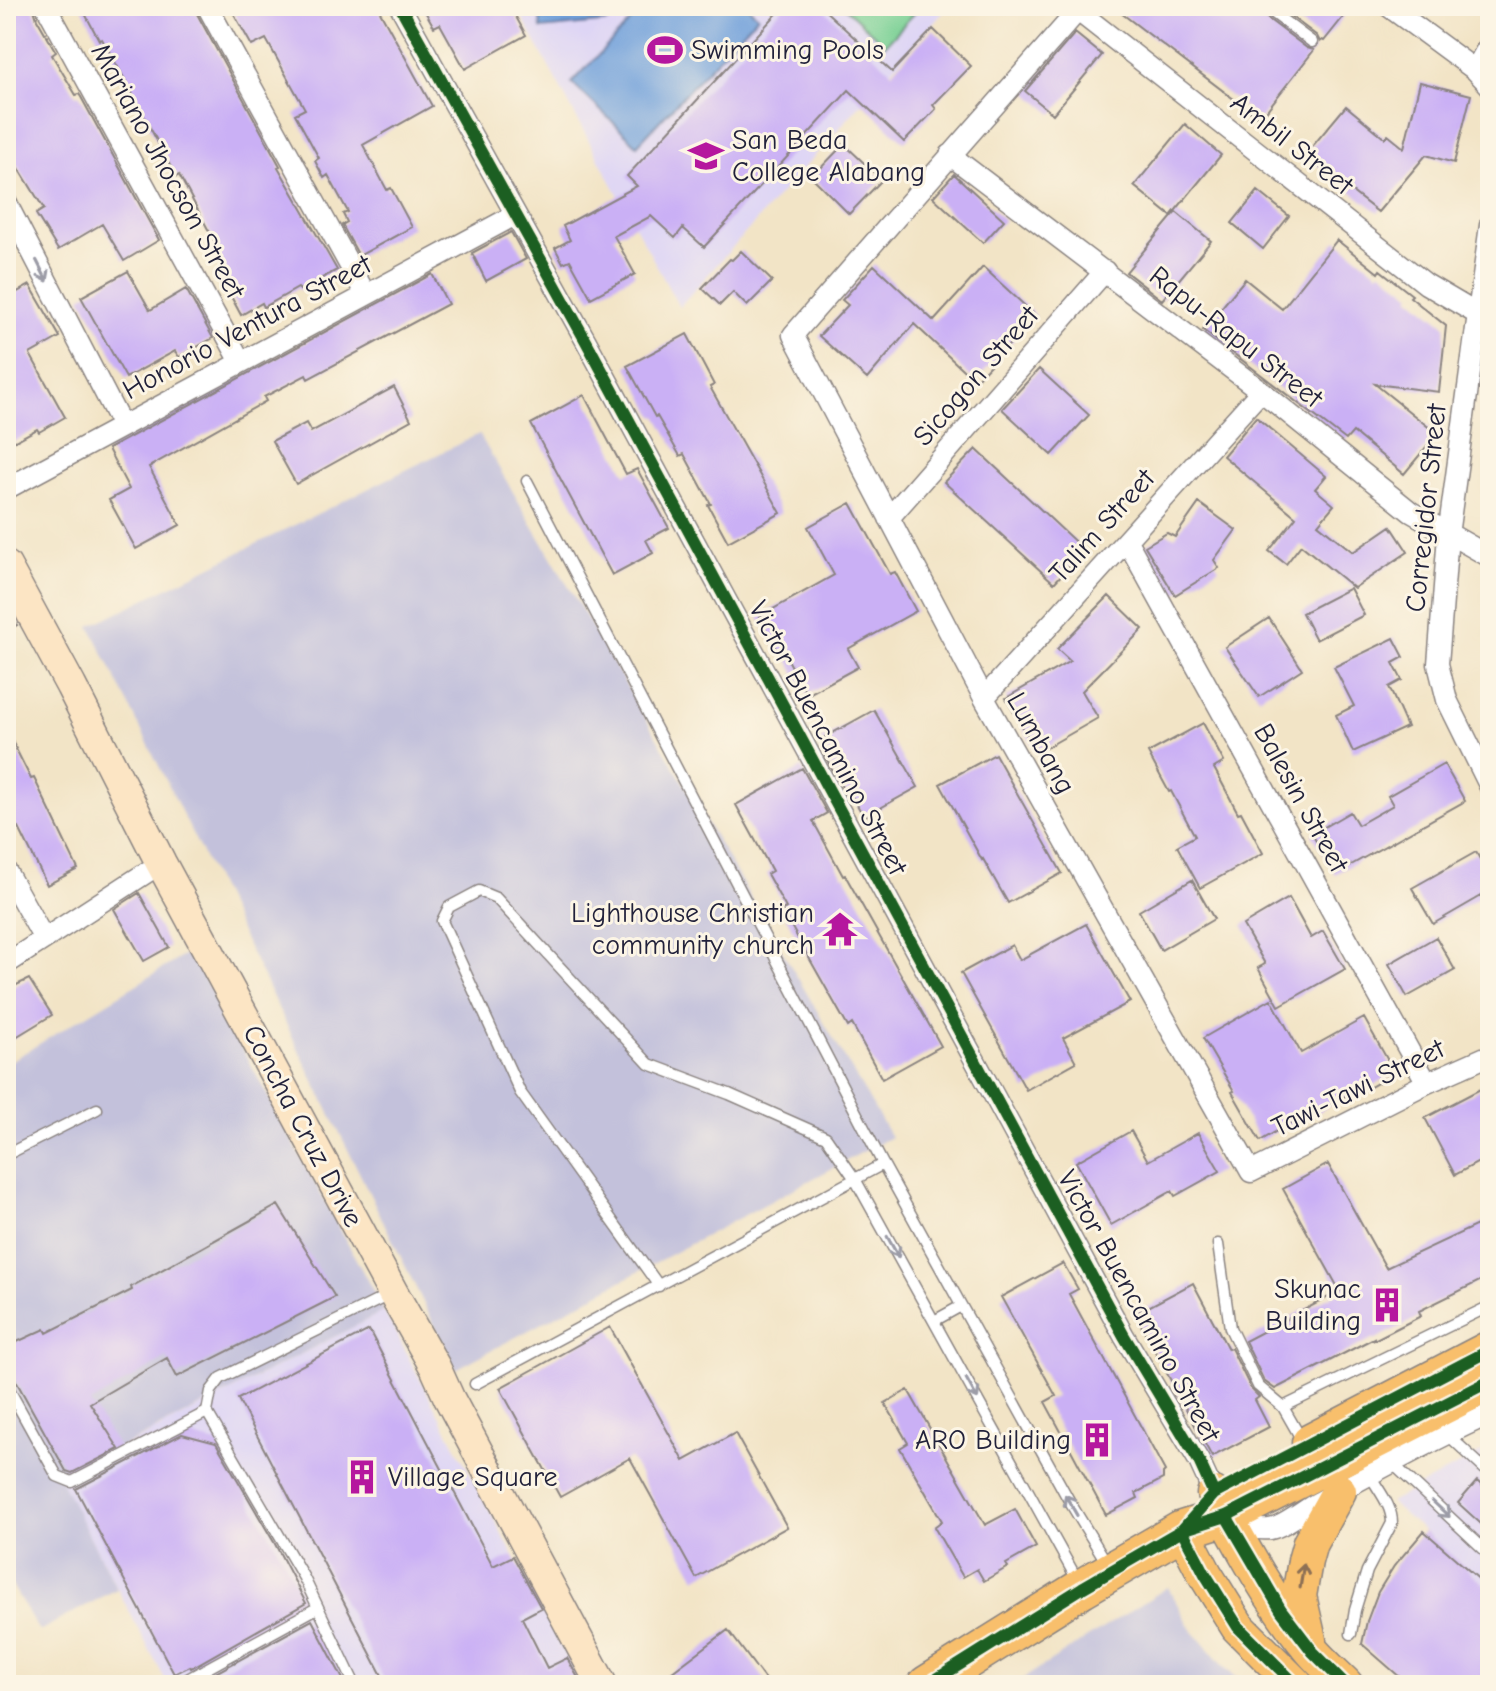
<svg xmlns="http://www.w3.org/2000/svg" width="1496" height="1691" font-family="'Comic Neue',sans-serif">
	<rect width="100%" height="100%" fill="#fcf5e5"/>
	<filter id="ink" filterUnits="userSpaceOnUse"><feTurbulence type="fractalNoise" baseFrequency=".0125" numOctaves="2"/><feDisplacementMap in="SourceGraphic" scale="16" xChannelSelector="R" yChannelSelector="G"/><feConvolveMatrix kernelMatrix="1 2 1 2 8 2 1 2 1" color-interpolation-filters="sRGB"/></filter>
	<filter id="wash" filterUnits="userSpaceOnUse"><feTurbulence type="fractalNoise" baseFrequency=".006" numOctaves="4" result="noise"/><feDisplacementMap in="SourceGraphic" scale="32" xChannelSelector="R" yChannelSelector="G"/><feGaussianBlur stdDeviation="1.8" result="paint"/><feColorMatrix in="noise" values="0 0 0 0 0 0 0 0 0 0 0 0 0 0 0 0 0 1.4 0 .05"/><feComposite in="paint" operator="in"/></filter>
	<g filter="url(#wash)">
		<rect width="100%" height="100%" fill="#f2e4c6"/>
		<path fill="#ded5f5" d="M516,6h433l-270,301z
			M384,1311l198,374h-414l-108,-205z
			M1490,1448v141l-100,-87z"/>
		<path fill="#c3c1db" d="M479,434l412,703 -435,232 -366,-743z
			M190,952l194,359 -324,168 57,110 -78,42 -33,-56v-511z
			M1168,1587l22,41 33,38 21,19h-231z"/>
		<path fill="#79d094" stroke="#4e7968" stroke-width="2" d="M843,6h78l-36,39z"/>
		<path fill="#72a1db" stroke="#4a628b" stroke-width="2" d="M539,6h67l2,16 -67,7z
			M645,6h102l11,10 -121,129 -65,-62z"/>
		<g id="blocks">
			<path fill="#cab0f5" d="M6,6h27l4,13 19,33 -4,3 24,40 3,-1 2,3 78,143 -35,21 -22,-37 -44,26 -22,-36 8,-5 -38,-62z
				M81,6h113l2,6 84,154 -2,1 59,103 -37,20 -2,-2 -34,19 -2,-4 -21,12 -14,-26 5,-3 -20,-38 5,-2 -38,-71 -3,2 -52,-99 -22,-39 -3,1z
				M232,6h145l55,100 -69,39 24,45 4,-2 21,39 -53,29 -17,-31 5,-3 -4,-8 5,-2 -20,-37 -4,3 -9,-17 4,-3 -24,-44 10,-5 -39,-70 -14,7 -18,-32 2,-2z
				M422,6h88l16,29 -61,34 -25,-45 -6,3z
				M784,6h36l72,66 41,-43 38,37 -38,39 3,4 -32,33 -55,-52 -145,157 -21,-19 -8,10 -24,-22 -37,20 21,38 -44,24 -21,-38 -7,3 -8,-15 15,-8 -7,-14 74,-40 -10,-10z
				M1112,6h144l3,6 48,36 7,2 -54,69z
				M1277,6h75l-28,35 -2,-1 -2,2 -3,-6z
				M1075,33l27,22 -49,59 -28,-23z
				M1420,82l51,13 -17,68 -28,-8 -48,57 -73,-57 41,-49 39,32 3,-3 16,13z
				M1185,124l36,31 -50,61 -37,-30z
				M844,144l38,36 -33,34 -37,-37z
				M954,174l50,46 -21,23 -50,-46z
				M1258,191l31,25 -26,33 -31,-26z
				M1176,212l35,29 -49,59 -36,-28z
				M511,232l15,27 -40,22 -14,-28z
				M1337,240l41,33 2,-3 32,25 -2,2 36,29 -7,66 -64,-8 62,50 -33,40 -51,-42 -7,8 -143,-110 42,-51 37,30z
				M741,251l31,30 -25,25 -14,-14 -13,13 -18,-17 28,-29 2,1z
				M874,265l60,56 49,-54 53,49 -61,65 -61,-57 -47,55 -48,-43 29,-31 -6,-5z
				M128,271l22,39 36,-21 27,49 -34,19 -4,-6 -49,27 -45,-81z
				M432,274l16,30 -140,75 -2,-4 -42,22 2,4 -117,66 31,58 -44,24 -27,-49 20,-11 -21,-40z
				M30,285l30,52 -30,17 35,63 -26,15 -2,-3 -31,17v-148z
				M687,334l27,51 -4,2 71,126 -53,29 -20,-37 3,-1 -27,-50 -4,2 -23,-40 -2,1 -28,-51z
				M1039,369l50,46 -37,40 -50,-46z
				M394,387l17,33 -115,64 -24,-43 34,-18 5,9z
				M584,395l42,79 11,-5 32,59 -23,12 7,13 -41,22 -81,-151z
				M1256,417l70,59 -11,13 19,16 -16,19 35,28 38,-26 17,26 -54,36 -53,-43 -15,19 -17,-13 27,-34 -73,-61z
				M976,449l108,101 -30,33 -110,-101z
				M851,503l39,71 5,-2 21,39 -68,38 10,18 -51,28 -22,-41 -5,2 -21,-39 75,-42 -26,-48z
				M1199,503l37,27 -22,30 5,8 -44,27 -30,-49 22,-13 8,4z
				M1350,588l14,27 -48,25 -14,-27z
				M1109,596l34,33 -61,62 16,27 -61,35 -31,-55 64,-37 -13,-12z
				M6,604l11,21 -11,6z
				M1269,618l33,51 -43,28 -34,-50z
				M1394,638l10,19 -11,6 9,17 -13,7 18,40 -54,25 -17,-37 18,-9 -20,-39z
				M874,710l44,77 -54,30 -11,-19 -4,2 -24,-44 3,-2 -8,-14z
				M1203,723l21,39 -10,6 24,45 3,-1 22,41 -63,35 -23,-42 18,-10 -24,-45 -2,1 -21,-39z
				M6,729l25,50 3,-1 44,91 -31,16 -28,-57 -3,1 -10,-21z
				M995,754l67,119 -54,30 -25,-44 -1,1 -42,-76z
				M1444,764l21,37 -130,73 -23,-40 38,-22 8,13 35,-20 -5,-9z
				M802,768l25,45 -14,8 30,55 2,-1 96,171 -59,33 -30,-55 -4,3 -66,-117 4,-2 -19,-34 5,-3 -36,-66z
				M1476,852l14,25v14l-57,33 -21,-36z
				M1192,880l22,39 -53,31 -22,-39z
				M139,893l30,54 -25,14 -30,-52z
				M1289,898l22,40 12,-7 22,38 -66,37 -21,-38 7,-4 -22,-39z
				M1086,924l44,78 -67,36 13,24 -50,28 -65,-117 51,-28 8,15z
				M1436,937l19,33 -48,27 -18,-33z
				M29,979l23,36 -46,28v-53z
				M1271,999l30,54 63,-35 31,55 -41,23 -2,-4 -44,26 -2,-4 -46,27 -28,-49 2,-1 -31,-53z
				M1490,1084v72l-35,19 -30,-57z
				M1131,1131l17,30 50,-28 22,38 -45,25 -3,-5 -61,34 -35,-63z
				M1328,1164l58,104 104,-49v57l-71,35 2,5 -47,24v-2l-99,51 -11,-8 -19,-40 95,-50 -57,-102z
				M278,1205l57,92 -158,80 -10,-19 -77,45 29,46 -47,24 -6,-2 -60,-108v-16l39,-18 2,4 85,-43 -1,-3z
				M1063,1263l15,26 -9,5 96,177 -2,2v6l-27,14 2,5 -32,17 -61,-113 11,-6 -55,-99z
				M1193,1283l35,66 3,-1 20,41 8,8 -4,3 14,27 -57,30 -77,-143z
				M610,1327l74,134 51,-28 52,94 -91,51 -66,-120 -70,39 -60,-109z
				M369,1330l124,236 20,-10 28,52 -19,10 25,50 20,-10 15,27h-195l-149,-286z
				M908,1390l77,135 30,-16 21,38 -30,17 2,3 -24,14 -7,-12 -14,8 -29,-50 8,-6 -42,-73 8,-5 -23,-40z
				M182,1434l34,9 59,101 31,59 -115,65 -1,-2 -16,8 -98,-185z
				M1477,1481l13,12v39l-32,-29z
				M1424,1531l66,58v96h-81l-47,-41 5,-23 11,-29 16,-26z
				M312,1620l34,65h-145l-2,-3z
				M728,1630l41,55h-114z"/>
		</g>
	</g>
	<g filter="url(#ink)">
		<use href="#blocks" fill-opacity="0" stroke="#8a8380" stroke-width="2"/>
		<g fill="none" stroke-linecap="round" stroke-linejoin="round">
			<g stroke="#8a8380" stroke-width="13">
				<path id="lane" d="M1264,6l48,36
					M527,481l356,683 188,340 37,61
					M6,1155l91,-46
					M1218,1244l12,84 28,58 25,21
					M659,1286l-139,-194 -78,-171 7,-14 30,-16 17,7 153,166 80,30 97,43 29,42 224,404
					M934,1321l27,-15
					M6,1384l51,92 15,6 135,-70
					M475,1384l408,-220
					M1447,1434l43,40
					M1303,1442l-20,-35 207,-101
					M1392,1463l98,92
					M1351,1634l4,-24 12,-39 25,-48c0,-18 -14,-33 -22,-48
					M188,1685l-2,-5 131,-72
					M355,1685l-51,-107 -97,-166 4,-21 10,-13 170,-84"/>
			</g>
			<g stroke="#8a8380" stroke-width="23">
				<path id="street" d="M46,6l195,356
					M207,6l159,289
					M400,6l186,335 538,995 75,125 15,33
					M1082,6l-289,329 191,363 267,474 176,-89 63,-28
					M1388,6l87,64 15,16
					M1078,11l348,273 51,30
					M1475,70l15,-27
					M950,155l311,236 150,121 79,45
					M6,202l116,224
					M1490,225l-42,310 -10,129 9,36 43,87
					M6,489l509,-274
					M889,518l216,-247
					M1127,541l300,542
					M984,698l277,-307
					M6,871l38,68
					M6,964l155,-101
					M1229,1518c12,7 26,13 41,11 14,-2 35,-20 49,-27 56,-30 112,-62 171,-88"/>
			</g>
			<g stroke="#8a8380" stroke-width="33">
				<path id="secondary" d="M6,566l65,120 90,177 232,430 42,74 14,31 153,287"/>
			</g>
			<g stroke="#8a8380" stroke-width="37">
				<path id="primary" d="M1214,1494c28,54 58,109 97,156 11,13 24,24 35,35
					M1182,1530l23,44 33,53 58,58
					M1309,1640l-10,-44 6,-35 5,-18 29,-52"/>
			</g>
			<g stroke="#8a8380" stroke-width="41">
				<path id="highway" d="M1311,1443l179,-93
					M927,1685l155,-97 100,-58 44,-14 264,-135"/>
			</g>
			<use href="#lane" stroke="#fff" stroke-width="10"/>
			<use href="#street" stroke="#fff" stroke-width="20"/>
			<use href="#secondary" stroke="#fce5c4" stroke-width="30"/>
			<use href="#primary" stroke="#f8bf6c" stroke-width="34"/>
			<use href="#highway" stroke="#f8bf6c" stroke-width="38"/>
			<g stroke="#fcf5e5" stroke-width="17">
				<path id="cycleway" d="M400,6l186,335 538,995 75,125 15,33
					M1226,1516l55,94 32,42 33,33
					M1182,1530l32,-36 276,-144
					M1182,1530l23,44 33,53 58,58
					M927,1685l155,-97 100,-58 44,-14 264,-135"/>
			</g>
			<use href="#cycleway" stroke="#1b5e20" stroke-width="12"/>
		</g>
		<defs><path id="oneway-shaft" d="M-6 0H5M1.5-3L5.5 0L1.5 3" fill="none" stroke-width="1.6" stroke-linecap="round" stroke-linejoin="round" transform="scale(2)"/></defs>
		<g stroke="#9c9ca7">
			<use href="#oneway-shaft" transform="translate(42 271) rotate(63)"/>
			<use href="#oneway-shaft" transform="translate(893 1247) rotate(61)"/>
			<use href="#oneway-shaft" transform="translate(972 1389) rotate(61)"/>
			<use href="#oneway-shaft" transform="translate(1071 1505) rotate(-120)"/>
			<use href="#oneway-shaft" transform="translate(1441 1509) rotate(43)"/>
		</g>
		<use stroke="#8d7054" href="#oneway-shaft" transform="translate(1302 1576) rotate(-81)"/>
	</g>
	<defs>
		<g id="stadium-bare" transform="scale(2.76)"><path d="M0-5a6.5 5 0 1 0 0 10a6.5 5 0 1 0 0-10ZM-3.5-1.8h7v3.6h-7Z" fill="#b5179e" stroke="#fcf5e5" stroke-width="2.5" paint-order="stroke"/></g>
		<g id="university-bare" transform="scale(2.76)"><path d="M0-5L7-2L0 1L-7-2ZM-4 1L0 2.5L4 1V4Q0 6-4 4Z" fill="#b5179e" stroke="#fcf5e5" stroke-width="2.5" paint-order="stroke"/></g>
		<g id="temple-bare" transform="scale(2.76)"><path d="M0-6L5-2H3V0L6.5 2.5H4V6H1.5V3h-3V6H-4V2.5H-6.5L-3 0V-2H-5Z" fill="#b5179e" stroke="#fcf5e5" stroke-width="2.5" paint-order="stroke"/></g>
		<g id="building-bare" transform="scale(2.76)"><path d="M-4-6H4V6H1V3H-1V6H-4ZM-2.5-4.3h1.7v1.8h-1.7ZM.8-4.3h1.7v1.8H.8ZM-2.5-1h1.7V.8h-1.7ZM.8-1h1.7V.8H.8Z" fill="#b5179e" stroke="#fcf5e5" stroke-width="2.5" paint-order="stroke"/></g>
	</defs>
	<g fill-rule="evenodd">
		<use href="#stadium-bare" x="665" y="50"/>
		<use href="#university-bare" x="706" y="156"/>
		<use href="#temple-bare" x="840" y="929"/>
		<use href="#building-bare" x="1387" y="1305"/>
		<use href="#building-bare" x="1097" y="1440"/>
		<use href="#building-bare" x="362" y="1477"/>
	</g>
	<g text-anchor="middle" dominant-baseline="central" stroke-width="6" stroke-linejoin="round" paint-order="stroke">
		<g font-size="28" fill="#22223b" stroke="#fcf5e5" text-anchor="start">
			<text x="691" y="50">Swimming Pools</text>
			<text x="732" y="140">San Beda<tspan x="732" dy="32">College Alabang</tspan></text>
			<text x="814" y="913" text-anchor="end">Lighthouse Christian<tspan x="814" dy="32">community church</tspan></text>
			<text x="1361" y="1289" text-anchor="end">Skunac<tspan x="1361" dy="32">Building</tspan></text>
			<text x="1071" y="1440" text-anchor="end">ARO Building</text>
			<text x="388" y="1477">Village Square</text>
		</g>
		<g font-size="28" fill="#22223b" stroke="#fcf5e5">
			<text transform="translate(1292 144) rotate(38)">Ambil Street</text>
			<text transform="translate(168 171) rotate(61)">Mariano Jhocson Street</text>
			<text transform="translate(247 327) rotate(-28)">Honorio Ventura Street</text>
			<text transform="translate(1236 337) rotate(38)">Rapu-Rapu Street</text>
			<text transform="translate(976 376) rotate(-49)">Sicogon Street</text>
			<text transform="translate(1426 508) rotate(-84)">Corregidor Street</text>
			<text transform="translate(1102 526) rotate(-48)">Talim Street</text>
			<text transform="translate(828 738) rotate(62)">Victor Buencamino Street</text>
			<text transform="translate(1041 743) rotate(61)">Lumbang</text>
			<text transform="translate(1301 798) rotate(61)">Balesin Street</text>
			<text transform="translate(1358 1088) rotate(-26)">Tawi-Tawi Street</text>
			<text transform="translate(303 1126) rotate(62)">Concha Cruz Drive</text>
			<text transform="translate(1139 1306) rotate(61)">Victor Buencamino Street</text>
		</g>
	</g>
	<rect width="1496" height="1691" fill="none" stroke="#fcf5e5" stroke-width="32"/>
</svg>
